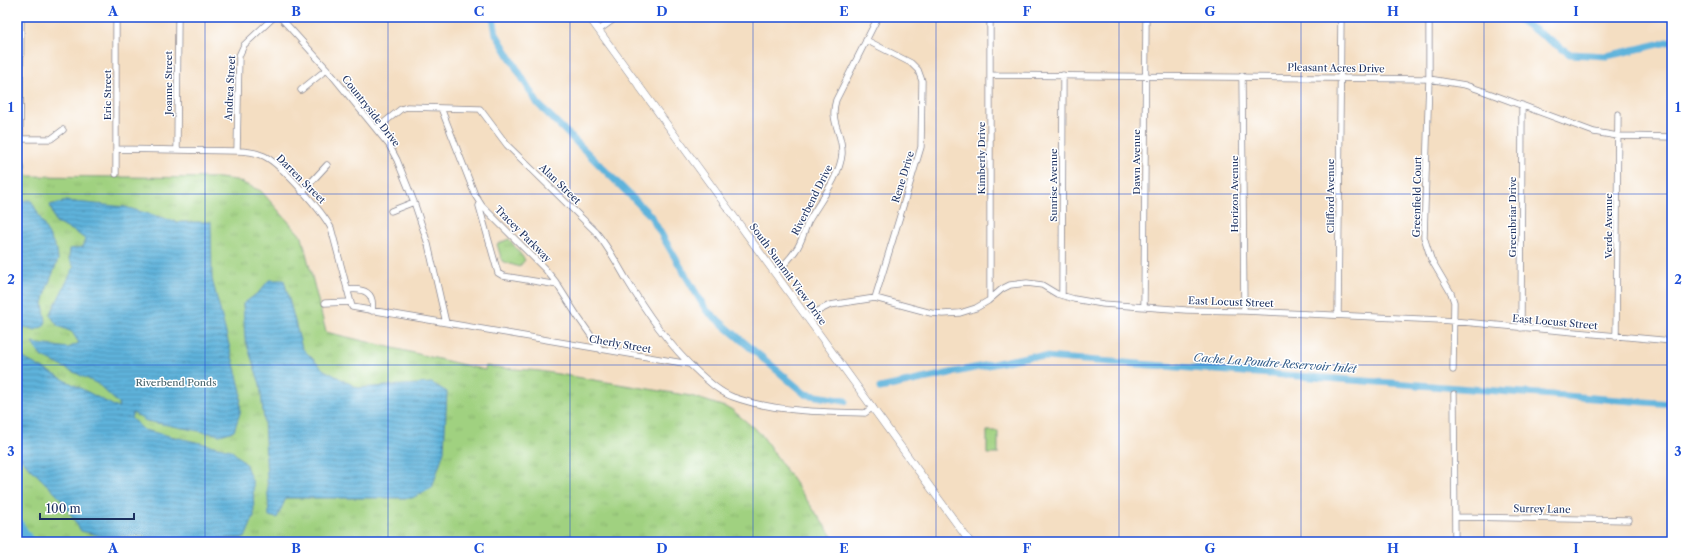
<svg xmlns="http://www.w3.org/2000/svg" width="1689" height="559" font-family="'Libre Caslon Text',serif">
	<defs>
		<pattern id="park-tufts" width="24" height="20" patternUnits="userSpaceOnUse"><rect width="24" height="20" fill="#a0d180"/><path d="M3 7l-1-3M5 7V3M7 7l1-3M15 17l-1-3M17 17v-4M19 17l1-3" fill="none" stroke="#89b471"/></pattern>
		<pattern id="water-rules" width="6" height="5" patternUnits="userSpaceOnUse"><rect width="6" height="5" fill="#5fb3db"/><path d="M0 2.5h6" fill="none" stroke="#4e92b5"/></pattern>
	</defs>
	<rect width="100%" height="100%" fill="#fff"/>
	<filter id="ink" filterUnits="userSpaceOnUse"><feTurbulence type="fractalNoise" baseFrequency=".025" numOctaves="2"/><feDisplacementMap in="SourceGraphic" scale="8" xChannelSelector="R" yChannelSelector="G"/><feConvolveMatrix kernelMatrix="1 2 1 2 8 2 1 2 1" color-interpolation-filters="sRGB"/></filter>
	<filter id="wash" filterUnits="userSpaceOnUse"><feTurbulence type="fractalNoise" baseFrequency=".012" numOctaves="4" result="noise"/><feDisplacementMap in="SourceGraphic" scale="16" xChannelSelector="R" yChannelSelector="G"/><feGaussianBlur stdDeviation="0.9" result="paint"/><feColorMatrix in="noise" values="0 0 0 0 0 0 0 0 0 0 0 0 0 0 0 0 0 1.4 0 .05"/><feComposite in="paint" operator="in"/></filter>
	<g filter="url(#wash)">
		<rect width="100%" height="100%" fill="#f4dec2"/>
		<path fill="url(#park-tufts)" stroke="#5e806f" d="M21,152l5,11 1,13 192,2 17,2 25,11 41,46 24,95 159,38 1,-4c18,3 36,3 54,5l151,25 40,13 30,25 75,108h-819v-388z
			M509,239l16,21 -6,7 -17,-6 -5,-17z"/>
		<path fill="#a0d180" stroke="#5e806f" d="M987,431h11v23h-11z"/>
		<path fill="url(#water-rules)" stroke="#3d719c" d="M31,200l26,51 1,9 -11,28 -4,16 3,17 -2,5 -9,4 -18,-5v-124z
			M66,201l59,6 52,15h34l1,57 29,112 -1,22 -6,18 -14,4 -74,-14 -13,-8 -2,5 13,12 87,20 14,13 8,20 1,33 -9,22 -55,2 -50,-4h-39l-20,-5 -20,-32 -44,-44v-110l6,13 95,50 1,-4 -21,-20 -57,-28 -9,-13 36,5 11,-5 -7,-11 -14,-6 -8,-11 24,-48 -5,-8 1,-10 13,-2 2,-8 -11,-8 -18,-8 -6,-18z
			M269,280h15l18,68 22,22 34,18 74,-5 15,9 -3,59 -12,37 -20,10h-126l-9,20 -8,-2 -5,-95 -4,-37 -15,-45 -2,-35 16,-12z"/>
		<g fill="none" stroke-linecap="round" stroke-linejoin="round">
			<path stroke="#5fb3db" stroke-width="7" d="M493,17l3,17 42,70 112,111 56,95 99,84 40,7
				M1515,17l55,37 37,2 65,-15
				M880,388l151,-32 641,48"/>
			<path stroke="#5fb3db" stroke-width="11" d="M17,523l12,19"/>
		</g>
	</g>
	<g filter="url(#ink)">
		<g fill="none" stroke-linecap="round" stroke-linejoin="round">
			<g stroke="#888690" stroke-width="7">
				<path id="minor" d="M280,17l47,52 62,76 8,15 17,42 14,42 18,79
					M1429,17v62l-5,158 7,22 20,34 3,9 -1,68
					M599,30l18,-13
					M866,40l45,23 7,7 4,11 -1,66 -46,151
					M990,75l439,4 36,6 18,6 111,41 24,4 54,1
					M1242,76l2,235
					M301,90l26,-21
					M441,108l34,87 7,11 63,63 10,12 23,36 23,33
					M376,129l25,-20 6,-2 73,2 27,36 89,87c11,14 20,29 29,45 21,35 44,69 74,96 10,9 21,19 34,24 42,15 88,15 132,16l8,-6
					M20,139h31l12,-9
					M17,144l3,-5 1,-122
					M116,149l121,2c10,0 18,1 27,5 17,8 58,55 67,72l21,79 337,57
					M177,150l1,-133
					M237,151l2,-95 5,-11 30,-28
					M116,174v-157
					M302,192l25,-27
					M479,206l19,67 5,3 55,9
					M391,211l23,-9
					M775,272c8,-6 15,-13 21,-22 6,-8 8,-19 12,-28 11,-20 32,-45 34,-68 1,-22 -13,-31 -6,-54l42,-83
					M347,290c17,-2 28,2 25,21
					M1062,295l1,-220
					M990,298v-281
					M325,303l25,-1
					M1144,307l2,-290
					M1338,315l3,-298
					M809,319l7,-7 14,-7 45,-7 56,15 12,1 17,-1 16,-5 12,-7 14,-12 8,-4 17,-2 15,2 15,9 17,5 29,5 83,6 58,1 197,9 231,21
					M1521,328l1,-223
					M1616,337l2,-223
					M1454,394l1,148
					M1455,517l174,3"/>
			</g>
			<g stroke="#888690" stroke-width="8">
				<path id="tertiary" d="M589,17l381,525"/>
			</g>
			<use href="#minor" stroke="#fff" stroke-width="5.5"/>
			<use href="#tertiary" stroke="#fff" stroke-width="7"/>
		</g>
	</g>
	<path fill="none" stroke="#1d4ed8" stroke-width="1" stroke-opacity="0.55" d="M205,17v525M388,17v525M570,17v525M753,17v525M936,17v525M1119,17v525M1301,17v525M1484,17v525M17,194h1655M17,365h1655"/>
	<g text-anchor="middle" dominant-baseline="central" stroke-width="3" stroke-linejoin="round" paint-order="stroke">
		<g font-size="10" fill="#1b2f5e" stroke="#fff">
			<text transform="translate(1336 68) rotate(1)">Pleasant Acres Drive</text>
			<text transform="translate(168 83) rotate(-90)">Joanne Street</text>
			<text transform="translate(230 88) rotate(-87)">Andrea Street</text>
			<text transform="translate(107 95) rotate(-90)">Eric Street</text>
			<text transform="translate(371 111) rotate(52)">Countryside Drive</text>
			<text transform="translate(981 158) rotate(-90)">Kimberly Drive</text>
			<text transform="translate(1136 162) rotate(-90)">Dawn Avenue</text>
			<text transform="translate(903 177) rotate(-73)">Rene Drive</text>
			<text transform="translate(301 179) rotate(45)">Darren Street</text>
			<text transform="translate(560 184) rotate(44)">Alan Street</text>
			<text transform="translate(1053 185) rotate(-90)">Sunrise Avenue</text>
			<text transform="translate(1234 194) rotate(-90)">Horizon Avenue</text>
			<text transform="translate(1330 196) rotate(-90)">Clifford Avenue</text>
			<text transform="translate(1417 197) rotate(-89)">Greenfield Court</text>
			<text transform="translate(812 200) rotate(-63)">Riverbend Drive</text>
			<text transform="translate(1512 217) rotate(-90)">Greenbriar Drive</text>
			<text transform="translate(1608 226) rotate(-90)">Verde Avenue</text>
			<text transform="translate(523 234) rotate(45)">Tracey Parkway</text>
			<text transform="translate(788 274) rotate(54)">South Summit View Drive</text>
			<text transform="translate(1231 302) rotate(2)">East Locust Street</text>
			<text transform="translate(1555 322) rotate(5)">East Locust Street</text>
			<text transform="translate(620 344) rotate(10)">Cherly Street</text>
			<text transform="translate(1542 509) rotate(1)">Surrey Lane</text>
		</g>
		<g font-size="10" fill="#436068" stroke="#fff">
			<text x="176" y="382">Riverbend Ponds</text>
		</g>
		<g font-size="11" font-style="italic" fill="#335d8a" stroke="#fff">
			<text transform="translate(1275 363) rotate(4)">Cache La Poudre Reservoir Inlet</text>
		</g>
	</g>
	<rect width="1689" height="559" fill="none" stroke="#fff" stroke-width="44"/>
	<path d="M40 513v6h94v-6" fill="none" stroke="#1b2f5e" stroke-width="2"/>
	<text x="46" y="513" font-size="12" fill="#1b2f5e" stroke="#ffffff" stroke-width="3" paint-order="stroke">100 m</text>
	<rect x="22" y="22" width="1645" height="515" fill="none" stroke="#1d4ed8" stroke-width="1.5"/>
	<g font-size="13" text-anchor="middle" font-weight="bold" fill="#1d4ed8">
		<text x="113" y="16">A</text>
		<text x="296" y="16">B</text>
		<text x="479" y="16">C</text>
		<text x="662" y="16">D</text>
		<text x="844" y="16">E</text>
		<text x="1027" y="16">F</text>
		<text x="1210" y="16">G</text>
		<text x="1393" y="16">H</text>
		<text x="1576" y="16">I</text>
		<text x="11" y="112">1</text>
		<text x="1678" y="112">1</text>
		<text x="11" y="284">2</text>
		<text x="1678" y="284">2</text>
		<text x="11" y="456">3</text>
		<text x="1678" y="456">3</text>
		<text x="113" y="553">A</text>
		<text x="296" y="553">B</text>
		<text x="479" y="553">C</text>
		<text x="662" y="553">D</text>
		<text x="844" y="553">E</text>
		<text x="1027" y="553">F</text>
		<text x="1210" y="553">G</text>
		<text x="1393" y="553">H</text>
		<text x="1576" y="553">I</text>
	</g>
</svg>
